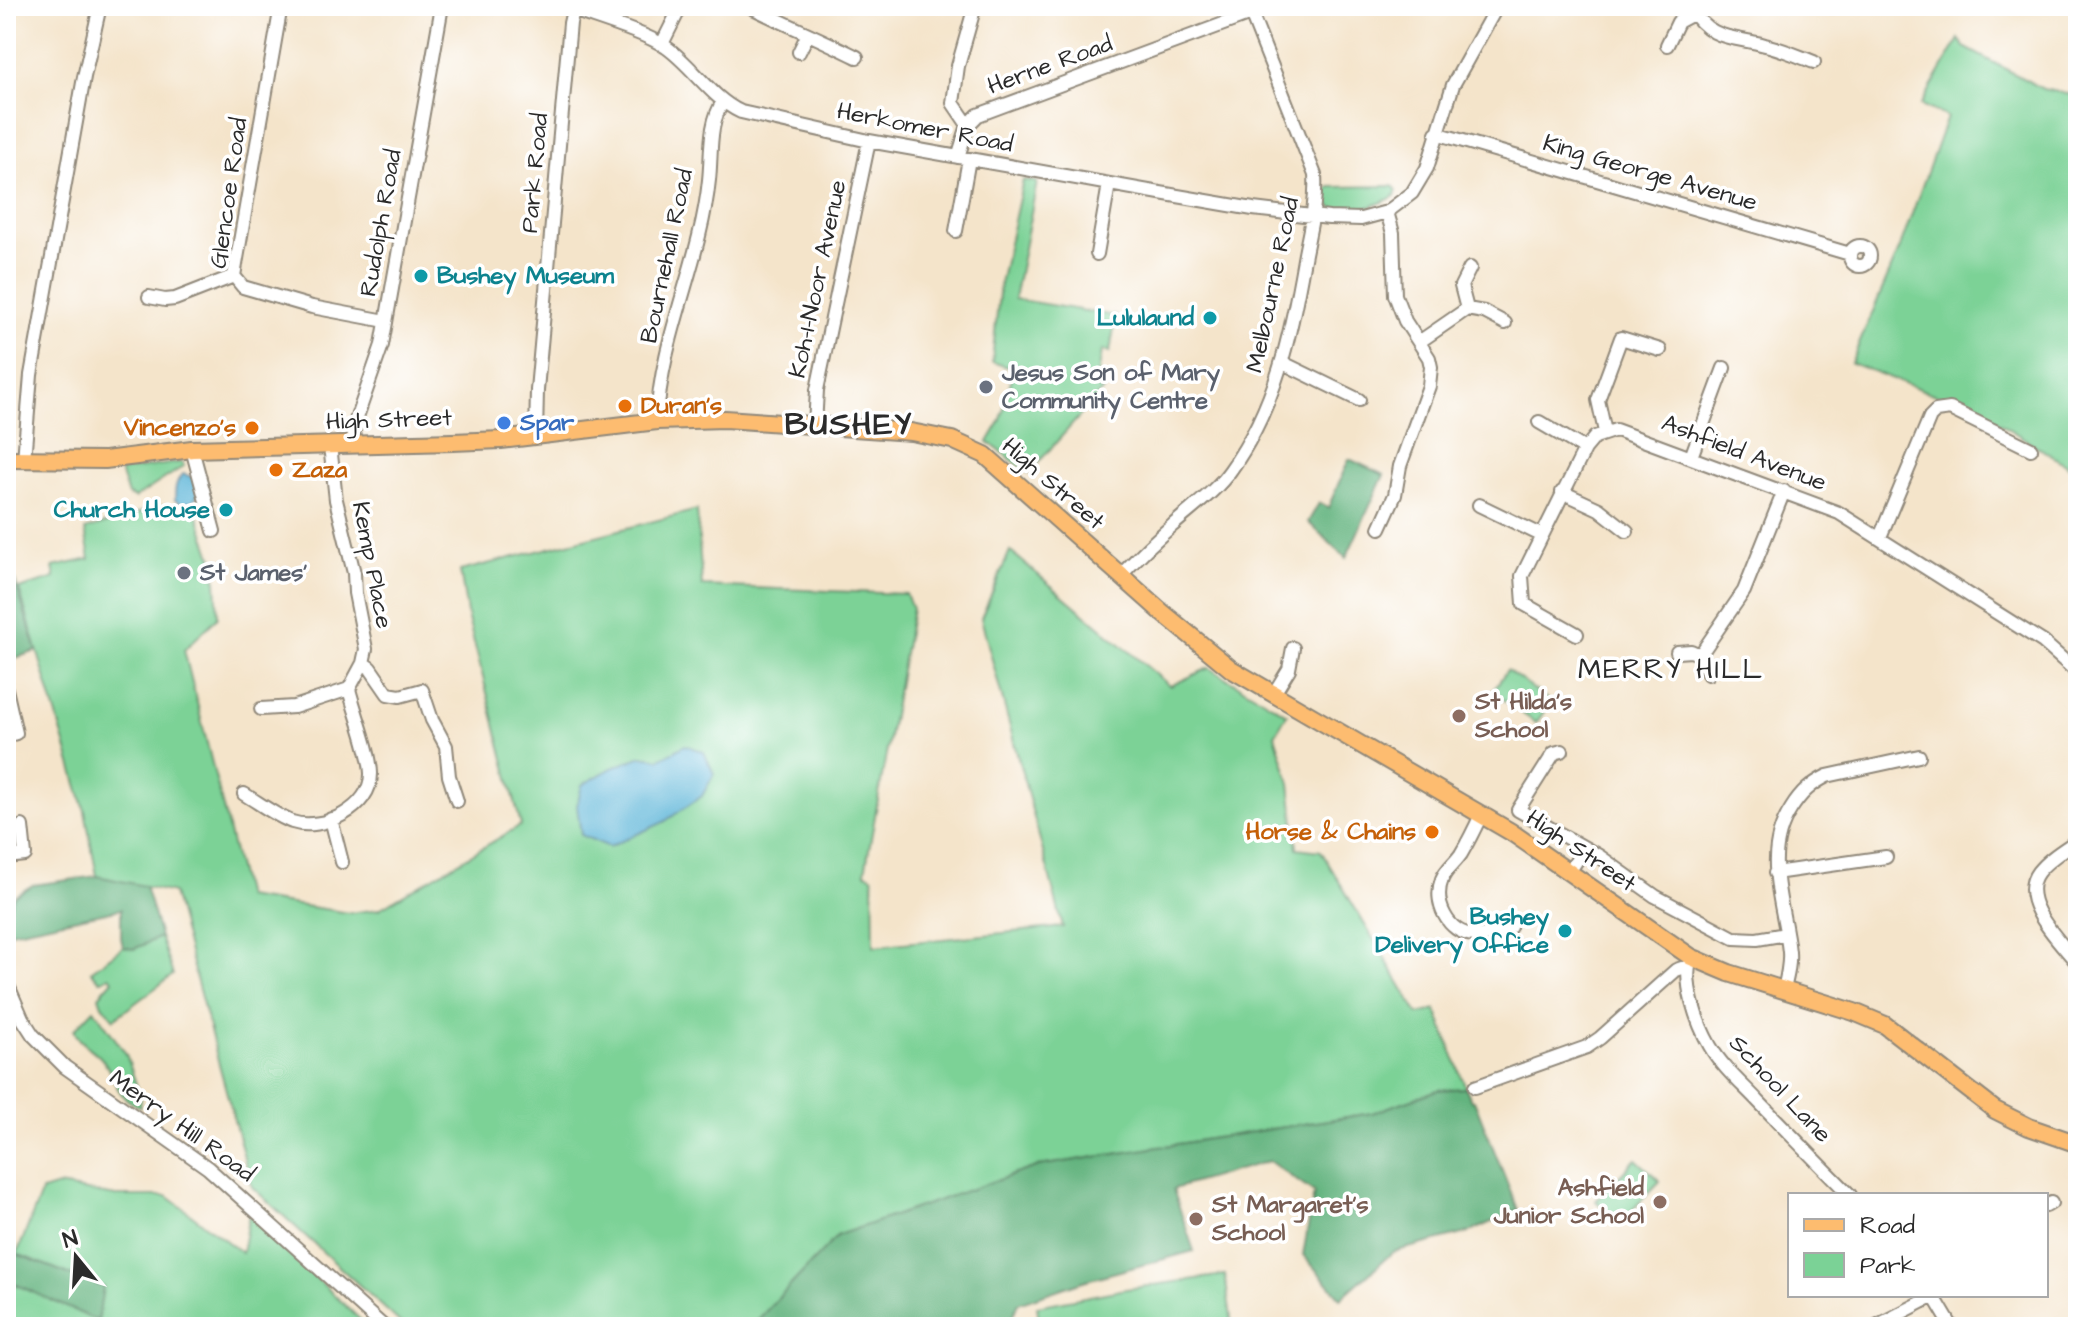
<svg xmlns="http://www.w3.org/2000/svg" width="2084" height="1333" font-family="'Architects Daughter',sans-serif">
	<rect width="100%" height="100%" fill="#fff"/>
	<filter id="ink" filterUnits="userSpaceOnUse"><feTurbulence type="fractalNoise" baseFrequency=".0125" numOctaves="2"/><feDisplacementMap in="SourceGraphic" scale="16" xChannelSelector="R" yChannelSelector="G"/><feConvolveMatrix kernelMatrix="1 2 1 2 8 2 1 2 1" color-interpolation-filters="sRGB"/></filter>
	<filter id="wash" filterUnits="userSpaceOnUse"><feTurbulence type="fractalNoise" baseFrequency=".006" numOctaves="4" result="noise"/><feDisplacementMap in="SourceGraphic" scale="32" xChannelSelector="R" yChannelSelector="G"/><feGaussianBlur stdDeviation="1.8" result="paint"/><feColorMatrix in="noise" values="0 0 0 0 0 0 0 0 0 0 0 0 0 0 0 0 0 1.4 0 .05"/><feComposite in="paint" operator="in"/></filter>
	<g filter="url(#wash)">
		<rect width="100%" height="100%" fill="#f4e4ca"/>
		<path fill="#7bd296" stroke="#537e60" stroke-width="2" d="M1959,39l5,8 79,42 35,7v376l-95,-59 -132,-50 48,-113 48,-133 -26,-12z
			M1023,180l14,2 -23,117 102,17 -6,36 -8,-1 -6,37 7,2 -74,83 -41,-31 13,-22 13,-51 -22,-7 8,-78z
			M1393,186l4,4 -2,6c-19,10 -67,31 -70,-4l5,-5z
			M182,462l2,4 -49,32 -7,-3 -8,-24z
			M164,505h20l12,5 19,55 3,52 -34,33 61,247 105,16 29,-4 142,-84 -53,-206 -8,-48 237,-61 5,76 204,8 6,15 -47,263 8,5 1,69 189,-19 -82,-309 29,-67 160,135 39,-18 78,46 -12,21 15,48 7,65 24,3 97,163 18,-4 30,78 -28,2 -66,23 -333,53 -201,69 -87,92h-346l-153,-140 -79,-294 -76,-17 -12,-65 -66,-222 36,-11 -2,-11 37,-8 -5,-29z
			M1507,670l44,32 -15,21 -44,-31z
			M160,937l13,38 -59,44 -12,-14 -3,-9 14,-16 -4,-4 -9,5 -9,-10 32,-24 11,2z
			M94,1009l32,45 15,45 -1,8c-27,-11 -24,-32 -39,-49 -10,-11 -21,-14 -27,-28z
			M1636,1159l24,22 -40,42 -24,-22z
			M58,1186l58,10h51l75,57 7,-39 119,113h-362v-47l92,41 4,-34 -85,-33 25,-63z
			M1225,1275l7,50 3,2h-195l-3,-21 89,-17z"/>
		<path fill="#64b47f" stroke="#487055" stroke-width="2" d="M1349,459l35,16 -38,83 -38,-36 11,-19 9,5z
			M14,578l23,73 -31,10v-80z
			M97,876l48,10 15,51 -26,12 -11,-2 -2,-9v-29l-115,24v-23h3l5,-14 19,-11z
			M1466,1088l5,12h3l44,110 -48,22 -77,20 -52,46 -38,-43 11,-62 -45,-32 -96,28 21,62 -111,30 -65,22 -10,24h-257l87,-92 201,-69 333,-53 66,-23z
			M11,1252l92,35 -5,34 -92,-41v-14z"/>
		<path fill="#59b3d7" stroke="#426f81" stroke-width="2" d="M183,474l10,3 6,17 -7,8 -10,2 -7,-4c0,-10 0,-19 8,-26z
			M685,745l19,7 10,22 -12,22 -38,26 -55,25 -28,-12 -4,-29 5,-21 30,-17 30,-12 18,3z"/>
	</g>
	<g filter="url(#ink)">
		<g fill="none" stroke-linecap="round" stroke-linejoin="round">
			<g stroke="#90887a" stroke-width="16">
				<path id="minor" d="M281,6l-47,270 9,11 69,20 74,14
					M562,6c28,11 80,25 104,41 27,19 45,51 75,65l128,29 291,52 93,16 76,9 32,1 26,-7 25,-19 15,-25 26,-83 44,-79
					M749,6c36,18 72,33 108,51
					M1689,6c21,35 42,30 76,39 17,4 33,11 49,17
					M662,44l19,-38
					M1667,45l11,-23 15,-8
					M799,52l8,-16
					M968,125l-15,-22 5,-37 17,-60
					M1436,133l414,121
					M958,157l10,-32 10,-10 294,-109
					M956,231l13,-72
					M1850 256a10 10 0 1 1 20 0a10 10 0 1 1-20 0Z
					M1097,254l12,-70
					M149,297l16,3 10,-1 59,-23
					M1467,309l-6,-23 9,-18
					M1419,342l48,-33 17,3 21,11
					M1283,363l76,37
					M657,421c3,-82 44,-160 52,-241 3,-26 -1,-56 14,-78
					M1539,422l46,27
					M815,426l2,-36 52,-249
					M1605,432l-7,-32 23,-62 39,12
					M536,436l1,-46 33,-367 3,-13
					M351,444l6,-27 25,-72 60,-339
					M192,449l22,82
					M1691,457l33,-89
					M24,460l7,-85 53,-298 16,-71
					M1562,492l37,17 28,22
					M1479,505l62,30
					M1380,528l15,-33 5,-29 29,-80 2,-19 -2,-9 -24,-37 -10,-26 -2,-62 -6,-21
					M1880,537l50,-120 6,-6 14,-2 81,40
					M1120,576c17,-18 34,-35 53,-51 20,-18 42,-33 57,-54 46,-64 61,-137 74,-212 5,-27 13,-56 11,-84l-67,-169
					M1577,634l-53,-30 -2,-28 63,-127 10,-12 21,-7 223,83 204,129 35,31
					M1677,652l14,-1 9,4 8,19
					M1700,655l44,-64 40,-100
					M363,663l7,5 18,26 12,2 22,-6 10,30 14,26 3,30 8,25
					M6,689l10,44 -10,3
					M1273,695l16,-26 4,-21
					M261,709l33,-2 55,-18
					M1562,751l-8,2 -36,57 81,46 56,40 79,42 23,1 29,-5
					M244,794c15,9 32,22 48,28 30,10 80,-14 79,-49 -1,-23 -16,-60 -22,-84l14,-26 3,-14 -11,-56 -1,-20 -18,-73 -6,-55
					M1481,815c-6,13 -13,27 -20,39 -6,9 -15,15 -19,25 -9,23 5,54 32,56 13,2 24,-3 36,-8
					M331,819l11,43
					M2078,840c-13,9 -30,19 -40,32 -22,29 23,70 40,92
					M6,857l19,-2 -3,-29
					M1569,872l16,-24
					M1775,873l111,-16
					M1691,957c-9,25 6,66 19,89 12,21 32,38 49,56 30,31 60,62 91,93
					M6,981l16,37 11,17 32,32 143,101 176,159
					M1784,989c3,-12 6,-24 5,-37 -5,-49 -28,-97 2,-143 10,-16 20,-25 36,-33l92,-20
					M1475,1087l112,-40 13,-9 76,-68 12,-4
					M2046,1206l5,-3
					M1933,1295l19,32
					M1874,1327l60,-31"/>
			</g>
			<g stroke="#90887a" stroke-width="20">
				<path id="major" d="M6,459l99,1 87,-11 261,-7 48,-2 156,-19 68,-2 186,13 41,8 33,15 178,158 68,56 280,163 180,125 38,16 125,39 31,13 110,85 34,17 49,17"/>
			</g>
			<use href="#minor" stroke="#fff" stroke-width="12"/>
			<use href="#major" stroke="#fdbc6f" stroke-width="16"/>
		</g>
	</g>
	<g fill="#0f9aa8" stroke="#fff" stroke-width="3">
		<circle cx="421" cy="276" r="8"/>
		<circle cx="1210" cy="318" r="8"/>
		<circle cx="226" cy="510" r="8"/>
		<circle cx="1565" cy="931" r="8"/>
	</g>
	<g fill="#6b7280" stroke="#fff" stroke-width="3">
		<circle cx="986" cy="387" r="8"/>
		<circle cx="184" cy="573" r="8"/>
	</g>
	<g fill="#e8710a" stroke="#fff" stroke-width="3">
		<circle cx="625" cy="406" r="8"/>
		<circle cx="252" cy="428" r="8"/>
		<circle cx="276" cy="470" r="8"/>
		<circle cx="1432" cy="832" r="8"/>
	</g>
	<circle fill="#3f7fe0" stroke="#fff" stroke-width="3" cx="504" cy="423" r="8"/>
	<g fill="#8d6e63" stroke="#fff" stroke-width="3">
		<circle cx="1459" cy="716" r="8"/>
		<circle cx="1660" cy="1202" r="8"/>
		<circle cx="1196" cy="1219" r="8"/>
	</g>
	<g text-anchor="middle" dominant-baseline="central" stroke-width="7" stroke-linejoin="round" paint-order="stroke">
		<g font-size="24" fill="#2b2b2b" stroke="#fff">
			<text transform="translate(1050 65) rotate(-20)">Herne Road</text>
			<text transform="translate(925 128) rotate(11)">Herkomer Road</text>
			<text transform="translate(535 173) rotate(-85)">Park Road</text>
			<text transform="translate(1650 173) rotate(16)">King George Avenue</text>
			<text transform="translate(229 193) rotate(-82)">Glencoe Road</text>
			<text transform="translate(381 223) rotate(-80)">Rudolph Road</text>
			<text transform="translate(667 256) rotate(-78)">Bournehall Road</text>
			<text transform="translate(818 279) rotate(-78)">Koh-I-Noor Avenue</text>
			<text transform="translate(1273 285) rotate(-78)">Melbourne Road</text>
			<text transform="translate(389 420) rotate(-2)">High Street</text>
			<text transform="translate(1744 453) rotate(21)">Ashfield Avenue</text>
			<text transform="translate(1053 484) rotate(41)">High Street</text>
			<text transform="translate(372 565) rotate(79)">Kemp Place</text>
			<text transform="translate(1581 851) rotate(34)">High Street</text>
			<text transform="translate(1780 1089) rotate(47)">School Lane</text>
			<text transform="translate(182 1126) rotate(36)">Merry Hill Road</text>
		</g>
		<g font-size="24" font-weight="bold" fill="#0d838f" stroke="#fff" text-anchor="end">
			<text x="437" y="276" text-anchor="start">Bushey Museum</text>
			<text x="1194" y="318">Lululaund</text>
			<text x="210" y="510">Church House</text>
			<text x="1549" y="917">Bushey<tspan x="1549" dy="28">Delivery Office</tspan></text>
		</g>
		<g font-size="24" font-weight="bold" fill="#5b616d" stroke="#fff" text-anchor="start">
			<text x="1002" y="373">Jesus Son of Mary<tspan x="1002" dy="28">Community Centre</tspan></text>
			<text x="200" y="573">St James'</text>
		</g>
		<g font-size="24" font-weight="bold" fill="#c56008" stroke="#fff" text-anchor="start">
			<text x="641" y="406">Duran's</text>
			<text x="236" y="428" text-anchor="end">Vincenzo's</text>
			<text x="292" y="470">Zaza</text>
			<text x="1416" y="832" text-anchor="end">Horse &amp; Chains</text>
		</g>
		<g font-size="24" font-weight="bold" fill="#366cbe" stroke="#fff" text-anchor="start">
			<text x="520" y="423">Spar</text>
		</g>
		<g font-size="24" font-weight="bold" fill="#785e54" stroke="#fff" text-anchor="start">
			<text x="1475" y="702">St Hilda's<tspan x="1475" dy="28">School</tspan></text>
			<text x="1644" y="1188" text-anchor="end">Ashfield<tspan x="1644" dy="28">Junior School</tspan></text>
			<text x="1212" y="1205">St Margaret's<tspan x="1212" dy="28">School</tspan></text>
		</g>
		<g font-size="28" letter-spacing="2" fill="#2b2b2b" stroke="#fff">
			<text x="1671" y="669">MERRY HILL</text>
		</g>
		<g font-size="32" font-weight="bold" letter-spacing="2" fill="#2b2b2b" stroke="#fff">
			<text x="849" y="424">BUSHEY</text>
		</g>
	</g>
	<rect width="2084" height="1333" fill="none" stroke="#fff" stroke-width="32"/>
	<rect x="1788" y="1193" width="260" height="104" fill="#ffffff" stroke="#aaaaaa" stroke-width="2"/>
	<rect x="1804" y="1219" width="40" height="12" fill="#fdbc6f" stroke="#aaaaaa" stroke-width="2"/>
	<text x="1860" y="1233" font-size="24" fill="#2b2b2b">Road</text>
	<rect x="1804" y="1253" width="40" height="24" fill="#7bd296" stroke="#aaaaaa" stroke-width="2"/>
	<text x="1860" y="1273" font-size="24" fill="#2b2b2b">Park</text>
	<g transform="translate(76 1257) rotate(342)" stroke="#ffffff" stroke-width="6" paint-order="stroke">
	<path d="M0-6L14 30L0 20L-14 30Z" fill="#2b2b2b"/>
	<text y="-12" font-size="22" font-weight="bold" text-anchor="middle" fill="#2b2b2b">N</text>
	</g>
</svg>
